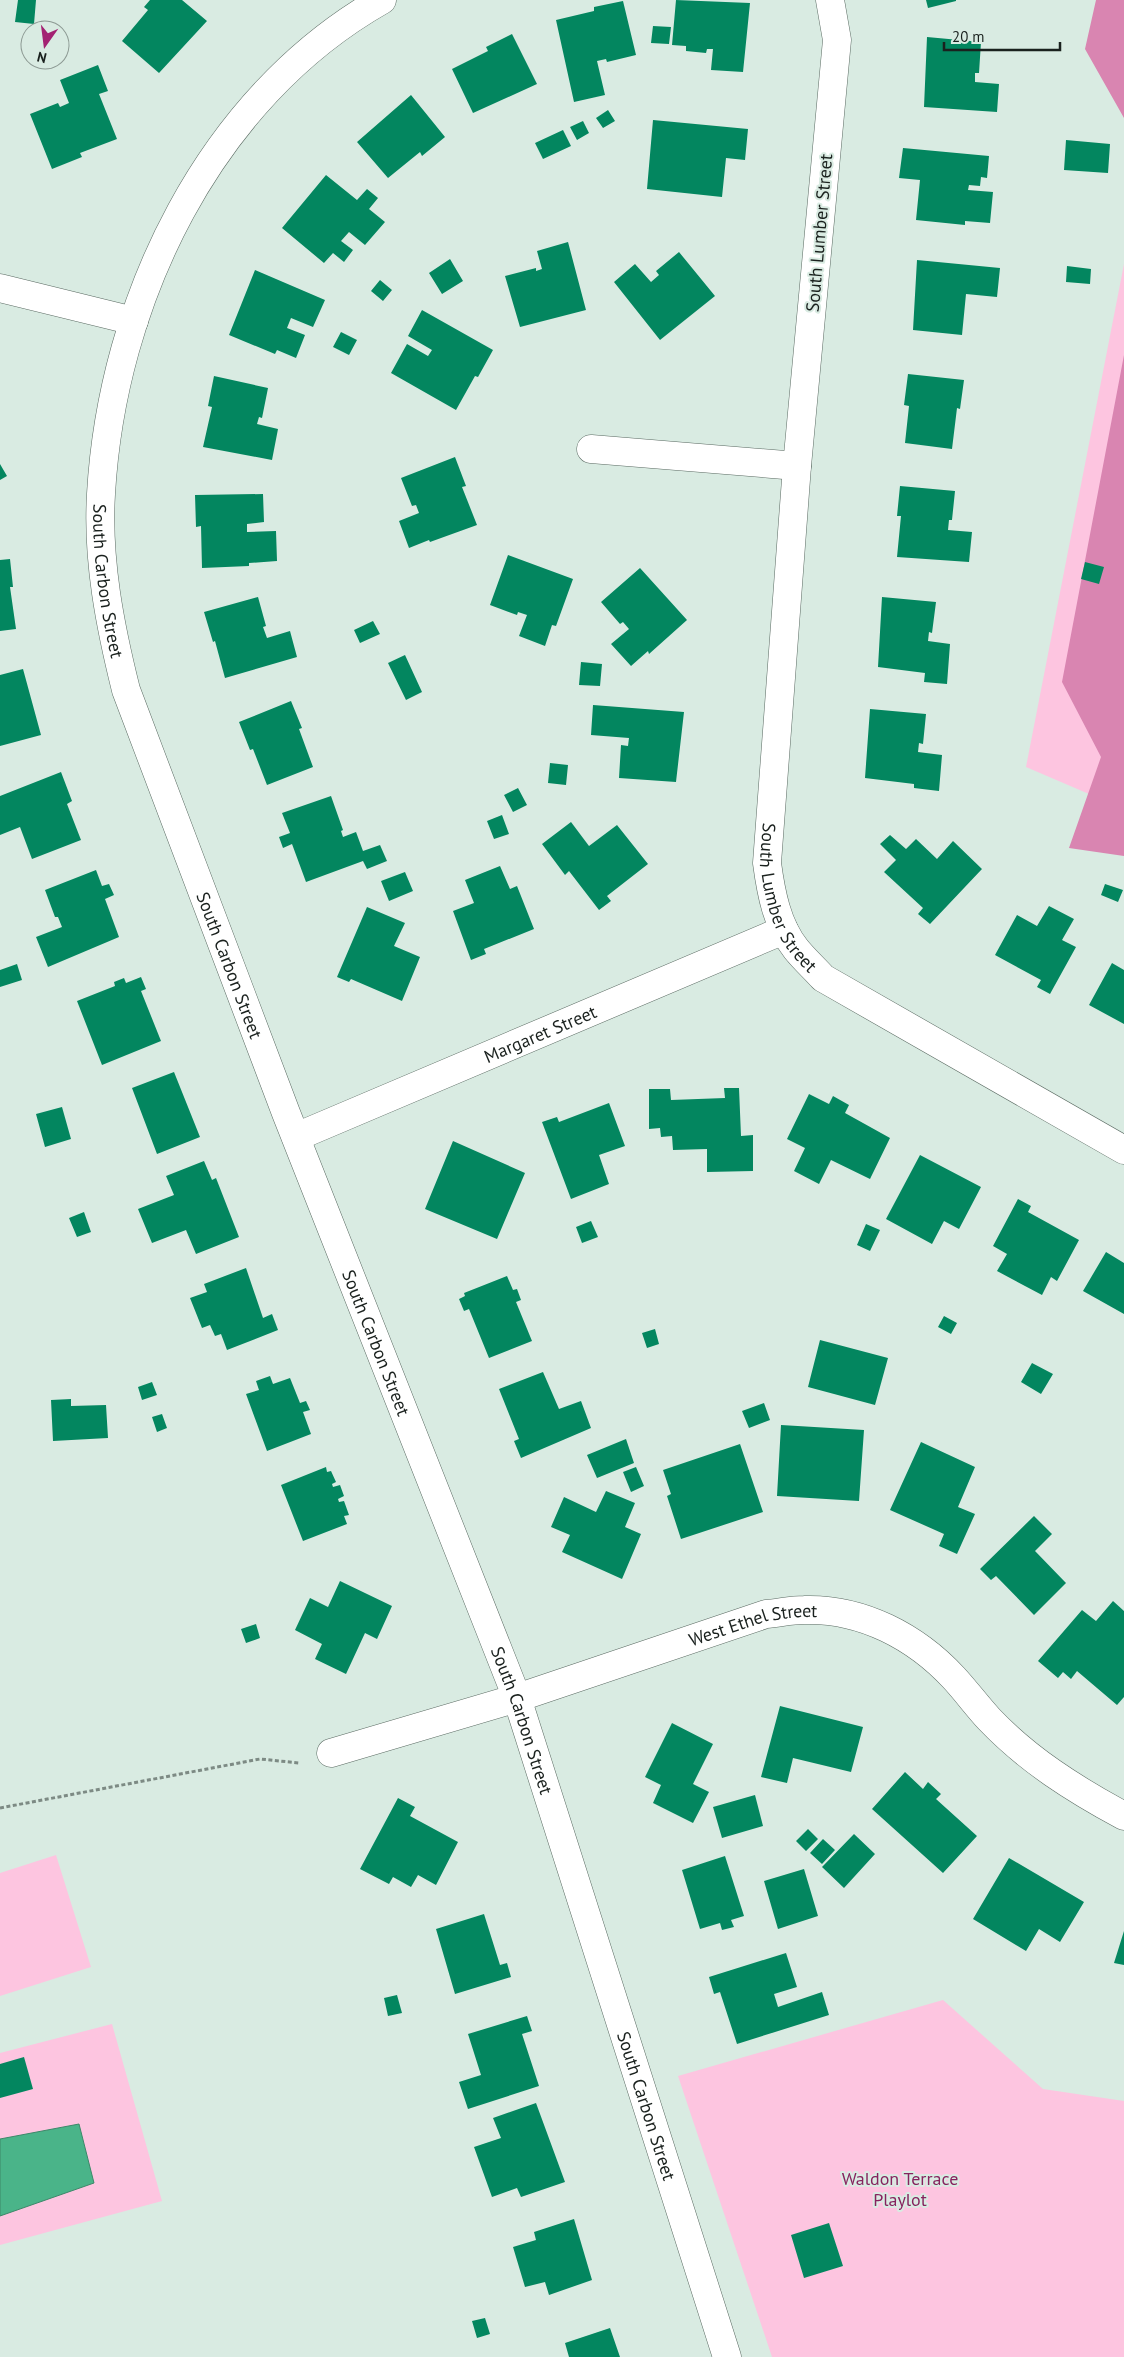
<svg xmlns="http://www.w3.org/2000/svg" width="1124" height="2357" font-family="'PT Sans',sans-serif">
	<rect width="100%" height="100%" fill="#d9ebe2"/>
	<path fill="#fdc5e0" d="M1124,264v545l-98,-42z
		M56,1855l35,112 -91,29v-123z
		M943,2000l100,89 81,12v256h-352l-94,-281z
		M112,2024l50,177 -162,44v-192z"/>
	<path fill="#d985b1" d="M1096,0h28v118l-39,-69z
		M1124,355v501l-55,-8 32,-91 -39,-75z"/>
	<path fill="#4ab489" stroke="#3c8869" d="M79,2124l15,59 -94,33v-77z"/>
	<path fill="#03865f" d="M18,0h18l-2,24 -19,-2z
		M150,0h32l25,21 -48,52 -37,-32 26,-31 -4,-3z
		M676,0l74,3 -7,69 -32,-2 2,-21h-6l-1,4 -20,-2v-5l-14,-1z
		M926,0h30v1l-28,7z
		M623,1l13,54 -29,7 -1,-3 -9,2 8,34 -31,7 -18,-82 38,-9v-4z
		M653,26l18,1 -2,17 -18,-1z
		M512,34l25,50 -64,29 -21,-44 36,-18 -2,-4z
		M927,37l54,5 -2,31h-4v9l24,2 -2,28 -73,-5z
		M98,65l10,26 -9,3 18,45 -37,14 2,4 -30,12 -22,-55 28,-11 2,4 9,-4 -9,-23z
		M411,95l34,42 -23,19 -2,-4 -32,26 -31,-36z
		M608,110l7,11 -12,7 -7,-10z
		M653,120l95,9 -3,31 -19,-2 -4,39 -75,-8z
		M583,121l6,12 -12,7 -7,-13z
		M563,130l8,16 -28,13 -8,-16z
		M1066,140l44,4 -2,29 -44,-3z
		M903,148l86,8 -2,22 -6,-1 -1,9 -11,-1 -1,5 25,2 -3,31 -25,-2v4l-49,-5 4,-40 -21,-2z
		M326,175l31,25 10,-11 11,9 -9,11 16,13 -20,23 -16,-13 -8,9 12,9 -9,12 -11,-9 -9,10 -42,-35z
		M568,242l18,68 -66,17 -15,-51 31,-8v3l6,-2 -5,-18z
		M679,252l36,44 -55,44 -46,-58 21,-18 16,18 8,-7 -3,-4z
		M450,259l13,22 -21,13 -13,-21z
		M917,260l83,8 -3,29 -31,-3 -4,41 -49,-5z
		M1067,266l24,3 -1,15 -24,-2z
		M255,270l70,30 -12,27 -22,-9 -4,10 18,7 -9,23 -19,-8 -2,4 -46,-19z
		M380,280l12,10 -9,11 -12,-10z
		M422,310l71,40 -15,27 -3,-1 -19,34 -65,-37 16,-29 21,12 4,-6 -24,-14z
		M341,332l16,8 -8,15 -16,-8z
		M908,374l56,6 -4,29 -3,-1 -5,41 -47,-6 4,-37 -5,-1z
		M214,376l54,12 -6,30 -3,-1 -2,7 21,5 -6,31 -69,-13 9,-40 -4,-1z
		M455,457l11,29 -4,1 15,38 -47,17 -1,-2 -20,8 -10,-27 20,-8 -3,-8 -4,1 -11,-28z
		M0,464l7,12 -7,4z
		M900,486l55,5 -3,29h-3l-1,10 24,2 -3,30 -72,-5 4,-41h-4z
		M263,494l1,28 -17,2v8l29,-1 1,30 -28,2v3l-47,2 -1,-42 -5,1 -1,-32z
		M508,555l65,24 -17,47 -4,-1 -7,21 -26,-10 8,-21 -9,-3 -1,3 -27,-10z
		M10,559l3,28h-3l6,42 -16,2v-71z
		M1085,562l19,5 -5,17 -18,-5z
		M640,568l47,52 -38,34 -1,-3 -17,15 -20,-22 18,-15 -6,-7 -3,2 -19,-22z
		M258,597l8,29 -3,1 4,11 23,-7 7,26 -72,21 -10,-37 -2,1 -9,-30z
		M882,597l54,5 -4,31 -3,-1 -1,9 22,3 -3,40 -23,-2 1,-9 -47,-6z
		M373,621l7,13 -20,9 -6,-13z
		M405,655l17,37 -16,8 -18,-37z
		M581,662l21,2 -2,22 -21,-1z
		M23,669l18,66 -41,11v-71z
		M291,701l11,27 -3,1 14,38 -46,18 -14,-36 -3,1 -11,-28z
		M593,705l91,7 -8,70 -57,-4 2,-33 7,1 1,-8 -38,-3z
		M870,709l56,5 -3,30 -4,-1 -1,9 24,3 -3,36 -25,-3v-4l-49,-6z
		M550,763l18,2 -2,20 -18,-2z
		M61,772l11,29 -5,3 14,36 -49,19 -12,-32 -20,8v-39z
		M518,788l9,17 -14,7 -9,-17z
		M331,796l12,34 -2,1 2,6 13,-5 7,19 17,-6 7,16 -20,8 -4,-8 -57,21 -14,-38 -9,4 -4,-11 11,-4 -8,-20z
		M502,815l7,19 -15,5 -7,-18z
		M571,822l18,24 28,-21 31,39 -41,32 4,5 -12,9 -30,-39 -4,4 -23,-31z
		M890,835l16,14 10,-10 21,20 16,-18 29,28 -52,55 -12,-10 5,-6 -39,-36 12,-12 -16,-16z
		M500,866l10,23 7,-3 17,43 -50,20 2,5 -15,6 -18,-49 21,-8 -9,-23z
		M96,870l6,16 7,-2 5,11 -9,4 14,38 -71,30 -12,-30 26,-10 -4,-10h-3l-10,-27z
		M405,872l8,19 -24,10 -8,-20z
		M1105,884l18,6 -5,12 -17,-7z
		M1049,906l25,13 -12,21 14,7 -26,47 -13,-7 4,-7 -46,-25 22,-40 20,11z
		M367,907l38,16 -11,23 26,11 -18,44 -51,-22 -2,3 -12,-5z
		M1112,963l12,7v54l-35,-19z
		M17,964l5,16 -22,7v-17z
		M141,977l5,12 -5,2 20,50 -59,24 -25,-64 38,-15 -1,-4 10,-4 2,5z
		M174,1072l26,65 -43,17 -25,-66z
		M724,1088h15l2,48 12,-1v36l-46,1v-23l-34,1 -1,-14 -11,1 -1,-9 -11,1v-40h21l1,11 54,-2z
		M809,1094l20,10 4,-8 16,9 -4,8 45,25 -20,41 -39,-19 -12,24 -25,-13 11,-23 -18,-9z
		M609,1103l16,43 -26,9 10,29 -38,15 -29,-77 15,-5 2,5z
		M62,1107l9,32 -26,8 -9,-33z
		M453,1141l72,32 -28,66 -72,-30z
		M920,1155l61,32 -22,42 -15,-8 -12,23 -46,-25z
		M204,1161l8,19 4,-2 23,59 -43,17 -10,-24 -34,13 -14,-34 36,-14 -8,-19z
		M1018,1199l13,7 -3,6 51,28 -22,41 -6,-4 -9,18 -45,-24 10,-17 -14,-8z
		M84,1212l7,20 -14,5 -8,-19z
		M591,1221l7,16 -16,6 -6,-16z
		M866,1224l14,6 -10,21 -13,-6z
		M1106,1252l18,11v51l-41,-23z
		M246,1268l17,50 9,-4 6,16 -51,20 -6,-16 -6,2 -5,-11 -8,3 -12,-30 17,-6 -3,-8z
		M507,1276l6,14 4,-1 4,11 -5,2 16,39 -43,17 -20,-49 -5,2 -5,-12 6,-3 -1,-3z
		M944,1316l13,7 -6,11 -13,-7z
		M655,1329l4,15 -12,4 -5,-15z
		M820,1340l68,18 -13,47 -67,-18z
		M1032,1363l21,11 -12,20 -20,-12z
		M543,1372l16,37 22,-8 10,27 -70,30 -7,-17 5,-2 -20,-50z
		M270,1376l3,8 17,-6 10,25 6,-2 4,9 -7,2 8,22 -44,17 -21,-57 13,-4 -3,-9z
		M152,1382l5,13 -15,5 -4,-13z
		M71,1399v7l35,-1 2,33 -55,3 -2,-41z
		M764,1403l6,17 -21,8 -7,-17z
		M162,1414l5,14 -10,4 -5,-15z
		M781,1425l83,5 -5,71 -82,-5z
		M626,1439l8,24 -37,15 -10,-23z
		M921,1442l54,25 -17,40 17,7 -18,40 -18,-8 5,-12 -54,-24z
		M740,1444l23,68 -82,27 -14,-43 4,-2 -8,-24z
		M326,1467l1,5 4,-1 5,11 -4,2 1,3 7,-2 4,11 -6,3 1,3 5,-1 5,14 -5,1 3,8 -44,17 -22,-56z
		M636,1467l8,19 -13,6 -8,-20z
		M606,1491l29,12 -10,24 16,7 -19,45 -60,-27 8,-17 -19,-8 13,-30 32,15z
		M1034,1516l18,18 -17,17 31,32 -32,32 -38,-39 -5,4 -11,-11z
		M340,1581l52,25 -15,33 -12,-6 -19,41 -31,-15 7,-15 -27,-14 15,-32 18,9z
		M1113,1601l11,10v86l-7,8 -40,-34 -6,8 -8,-7 -5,6 -20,-17 44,-51 14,11z
		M256,1624l4,14 -14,5 -5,-14z
		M780,1706l83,21 -12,45 -58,-14 -6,25 -26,-6z
		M672,1723l41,21 -20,40 16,8 -16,31 -40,-20 8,-18 -16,-8z
		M905,1772l18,17 5,-7 13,12 -5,5 41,37 -34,37 -71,-64z
		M755,1795l8,31 -41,12 -9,-31z
		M398,1798l17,9 -5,9 48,26 -22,43 -18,-10 -7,12 -18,-10 -4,7 -29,-15z
		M808,1829l10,10 -12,12 -10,-10z
		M854,1834l21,20 -31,34 -22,-21z
		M823,1839l12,11 -13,14 -12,-11z
		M725,1856l19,60 -13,4 3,7 -12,3 -2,-7 -20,6 -18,-59z
		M1009,1858l75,44 -24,40 -21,-13 -13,22 -53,-32z
		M804,1869l14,47 -40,13 -14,-48z
		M484,1914l16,51 7,-2 4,14 -56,17 -19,-65z
		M1124,1931v34l-10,-2z
		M786,1953l11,34 -23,7 4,13 44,-15 7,23 -92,29 -17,-52 -6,2 -5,-17z
		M397,1995l5,18 -14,3 -4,-18z
		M527,2016l5,15 -10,3 17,52 -71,23 -9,-27 22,-7 -13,-41z
		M24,2057l9,32 -33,9v-34z
		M536,2103l29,79 -44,15 -4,-9 -25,9 -18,-50 27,-9 -8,-20z
		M574,2219l18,61 -43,15 -4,-13 -20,5 -12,-40 23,-7 -2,-8z
		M829,2223l14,43 -39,12 -13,-43z
		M485,2318l5,16 -13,4 -5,-17z
		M610,2328l10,29h-51l-4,-14z"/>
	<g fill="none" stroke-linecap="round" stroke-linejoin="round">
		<g stroke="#5a6a62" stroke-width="29">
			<g id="minor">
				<path id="s1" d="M382,0c-173,98 -270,301 -281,494 -4,66 9,132 25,196l160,423 231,585 210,659"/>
				<path id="s2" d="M830,0l7,40 -40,426 -30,397c4,30 10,62 29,86 8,10 18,19 27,29l301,172"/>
				<path d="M0,288l134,33"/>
				<path d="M591,449l206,17"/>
				<path id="s3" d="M296,1137l488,-207"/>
				<path id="s4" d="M331,1753l186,-55 249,-84c13,-1 25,-4 38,-4 58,-2 112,27 150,68 12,13 23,28 35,41 39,41 85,70 135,97"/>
			</g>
		</g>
		<path stroke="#7d8a84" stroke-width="3" stroke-dasharray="4 2.5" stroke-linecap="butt" d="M0,1808l260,-49 39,4"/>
		<use href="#minor" stroke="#fff" stroke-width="28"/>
	</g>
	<g text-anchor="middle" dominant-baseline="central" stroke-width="4" stroke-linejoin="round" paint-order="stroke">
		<g font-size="18" fill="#1a211e" stroke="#d9ebe2">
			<text transform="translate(819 233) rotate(-85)">South Lumber Street</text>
			<text stroke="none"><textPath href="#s1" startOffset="679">South Carbon Street</textPath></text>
			<text stroke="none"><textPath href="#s2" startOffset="906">South Lumber Street</textPath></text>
			<text stroke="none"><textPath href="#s1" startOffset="1084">South Carbon Street</textPath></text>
			<text stroke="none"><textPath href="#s3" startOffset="265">Margaret Street</textPath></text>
			<text stroke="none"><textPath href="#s1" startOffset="1489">South Carbon Street</textPath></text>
			<text stroke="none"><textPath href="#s4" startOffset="442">West Ethel Street</textPath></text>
			<text stroke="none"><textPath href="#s1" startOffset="1894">South Carbon Street</textPath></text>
			<text stroke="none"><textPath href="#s1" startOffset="2299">South Carbon Street</textPath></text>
		</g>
		<g font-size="18" fill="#86235e" stroke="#d9ebe2">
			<text x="900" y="2178">Waldon Terrace<tspan x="900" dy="21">Playlot</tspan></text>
		</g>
	</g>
	<g transform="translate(45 45) rotate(194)"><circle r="24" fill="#d9ebe2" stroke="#8d9a94"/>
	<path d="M0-4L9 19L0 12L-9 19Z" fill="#a32272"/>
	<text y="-8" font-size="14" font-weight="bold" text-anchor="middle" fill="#1a211e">N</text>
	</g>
	<path d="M944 42v8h116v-8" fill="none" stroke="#1a211e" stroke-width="2.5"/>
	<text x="952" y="42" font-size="15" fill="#1a211e" stroke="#d9ebe2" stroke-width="4" paint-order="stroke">20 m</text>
</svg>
